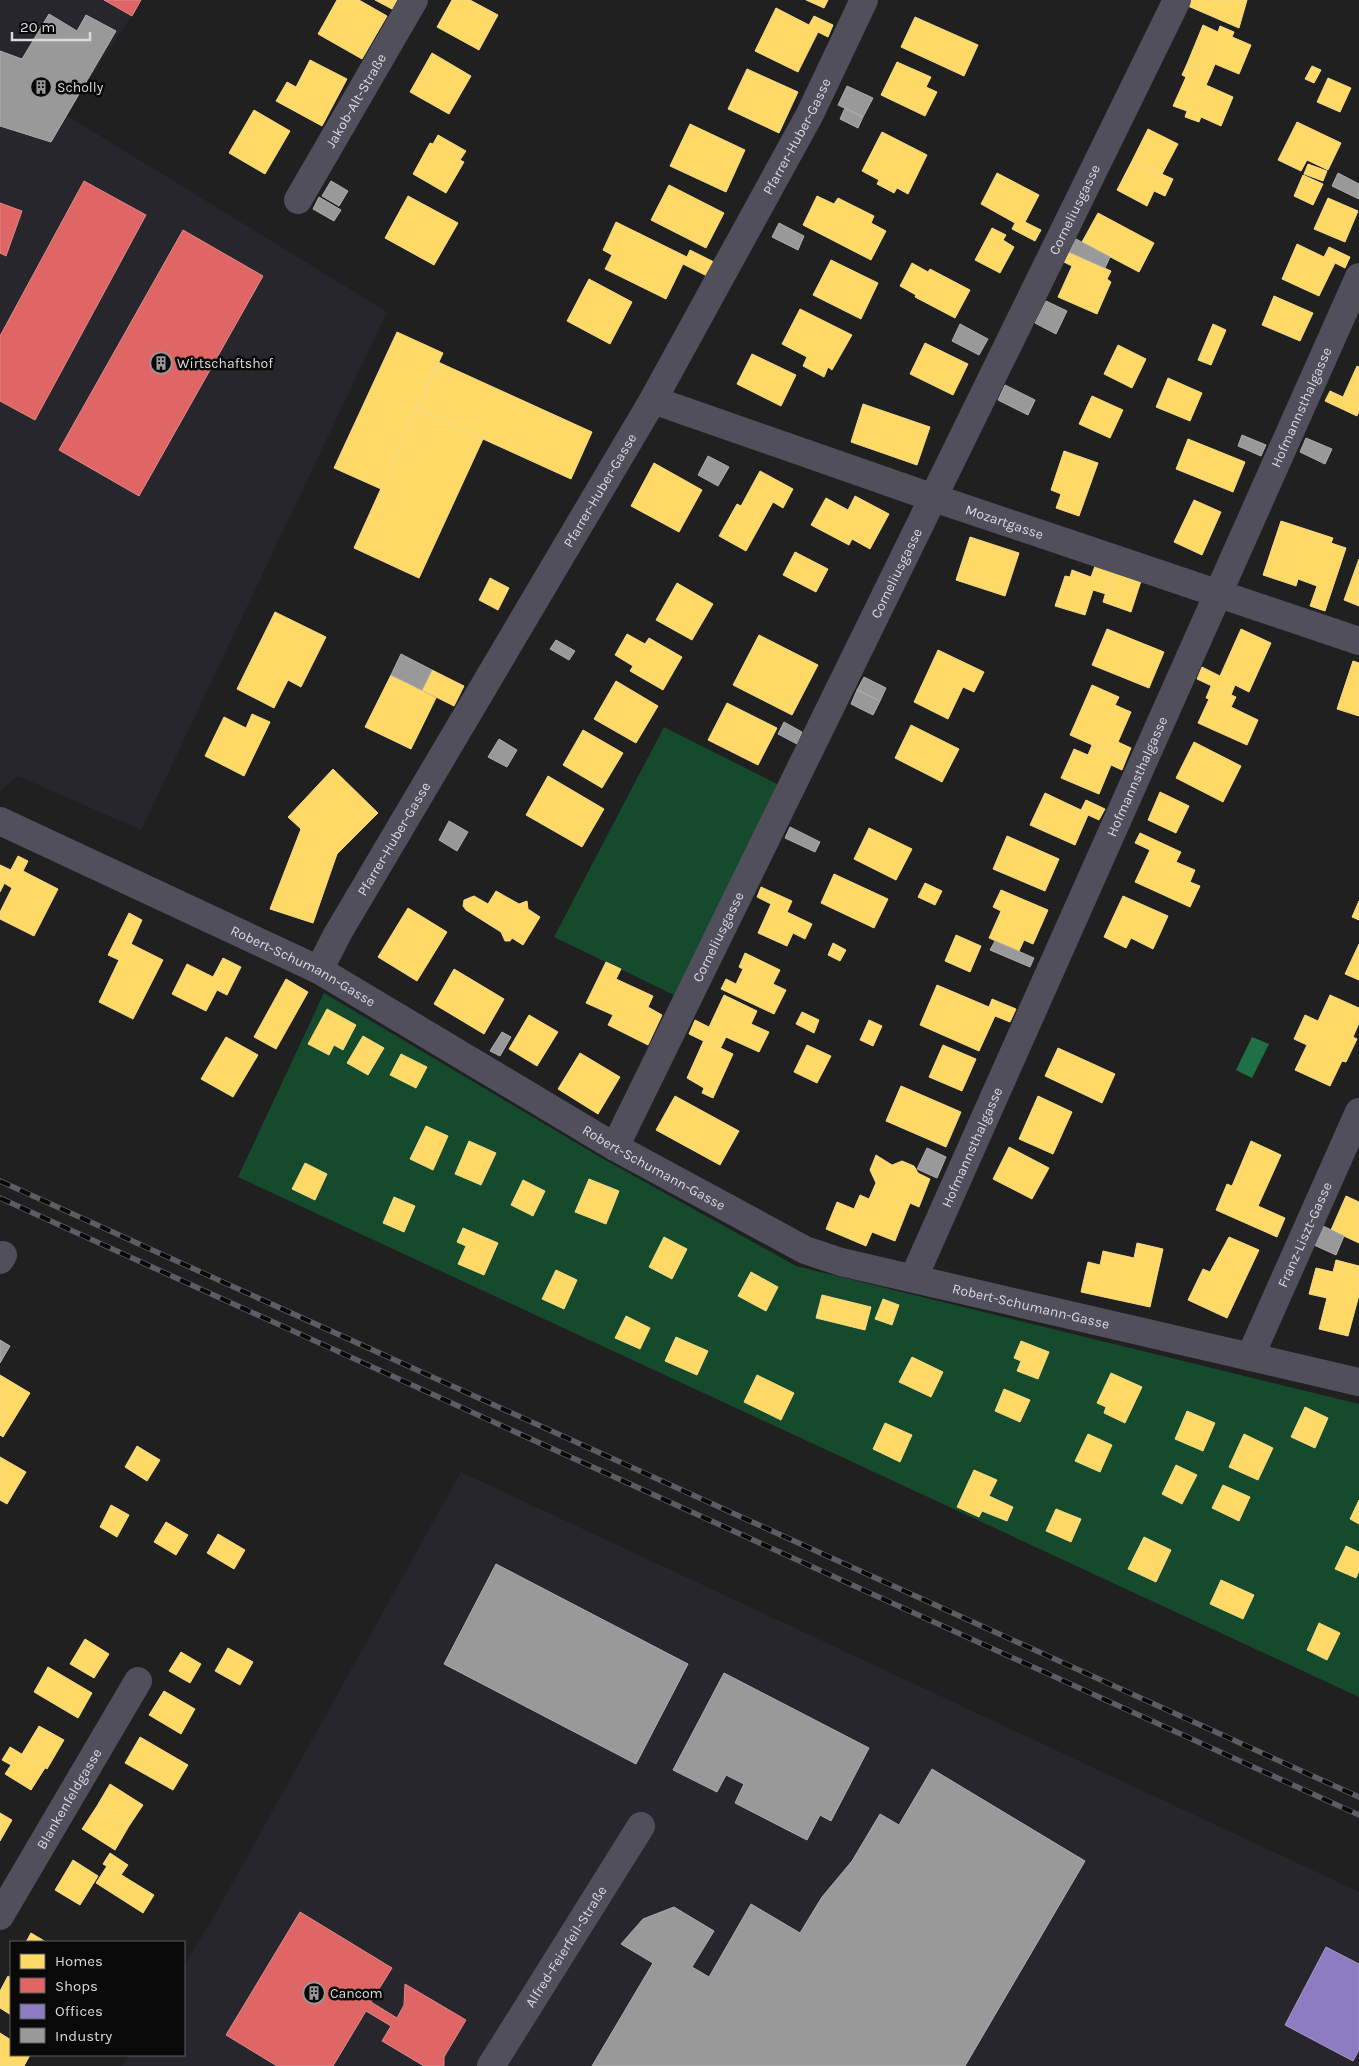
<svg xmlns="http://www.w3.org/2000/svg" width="1359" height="2066" font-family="Karla,sans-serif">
	<rect width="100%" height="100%" fill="#202021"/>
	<path fill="#28262d" d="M0,0h142l-76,115 321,197 -246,518 -123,-54 -18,15z
		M461,1472l898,420v174h-1237l7,-11h55v-89l32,-53z"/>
	<path fill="#164a2d" d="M664,727l117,59 -107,209 -120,-58z
		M324,993l276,164 196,109 563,138v293l-1121,-520z"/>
	<path fill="#207045" d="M1252,1037l17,7 -17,34 -16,-8z"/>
	<path fill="#ffd966" stroke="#f4d989" d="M337,0h22l28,16 -25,43 -44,-25z
		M375,0h22l-5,9z
		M452,0h18l28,15 -19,35 -42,-23z
		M806,0h22l-4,8z
		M1191,0h56l-8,28 -51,-22z
		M776,8l33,17 5,-9 19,9 -5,12 -10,-5 -20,40 -43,-21z
		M915,17l63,28 -14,31 -63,-29z
		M1203,25l15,7 2,-6 14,6 -2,5 19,8 -12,29 -24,-10 -4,10 -24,-10z
		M432,53l39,23 -22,38 -39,-22z
		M310,60l37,19 -25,47 -46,-25 11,-19 9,5z
		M897,62l34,15 -5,10 11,5 -12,24 -44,-21z
		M1187,64l24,10 -5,11 27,12 -12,29 -20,-9 -2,5 -14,-5 2,-6 -14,-5 13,-29 -4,-2z
		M1312,66l9,4 -7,13 -9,-4z
		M747,69l51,23 -19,41 -51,-24z
		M1328,78l23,10 -11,24 -23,-10z
		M254,110l36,21 -25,43 -36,-21z
		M1297,122l44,21 -13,27 -21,-10 -6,11 -23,-11z
		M690,124l55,26 -19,42 -56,-26z
		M1148,129l30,15 -16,30 -30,-13z
		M882,132l45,23 -19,39 -11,-6 -3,5 -17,-9 2,-4 -17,-9z
		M438,135l28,16 -6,9 4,2 -18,31 -33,-19 17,-31 3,1z
		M1132,161l41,18 -8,17 -11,-5 -7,15 -30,-16z
		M1308,164l19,7 -4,10 -19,-7z
		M997,173l42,22 -14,27 16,8 -6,11 -23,-12 3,-6 -34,-19z
		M1303,175l20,9 -10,21 -19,-9z
		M669,185l55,28 -18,35 -55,-28z
		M408,196l50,27 -24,42 -49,-27z
		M817,196l17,8 4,-6 36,18 -3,7 15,8 -15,29 -68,-35z
		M1328,198l30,13 -13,31 -31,-13z
		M1098,213l56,30 -15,29 -57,-30z
		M616,222l71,35 3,-7 26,13 -7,14 -26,-13 -17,35 -61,-30 7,-14 -9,-5z
		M992,228l14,7 -3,5 11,7 -14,26 -25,-13z
		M1297,244l27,13 5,-10 21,10 -5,11 -10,-5 -16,33 -37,-17z
		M1069,252l42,19 -4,8 4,3 -14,32 -39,-17 14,-31 -8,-4z
		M831,260l47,23 -17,36 -48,-24z
		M912,263l16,9 2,-3 40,21 -15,28 -40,-21 1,-2 -16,-9z
		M589,279l43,23 -22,42 -43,-23z
		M1274,296l39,17 -13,28 -38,-16z
		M800,309l52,26 -20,35 -4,-3 -4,10 -21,-11 4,-9 -25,-13z
		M1213,324l13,6 -15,35 -13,-5z
		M397,332l46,21 -62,136 -47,-21z
		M925,343l43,21 -15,31 -43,-21z
		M1118,345l28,14 -14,29 -28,-14z
		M752,354l44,21 -15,31 -44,-22z
		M438,362l154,70 -21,47 -154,-70z
		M1357,366l2,1v44l-2,5 -32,-15 5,-10 13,6z
		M1168,378l34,15 -12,28 -34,-14z
		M1092,396l31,14 -13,28 -31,-14z
		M863,404l67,23 -13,38 -66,-23z
		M417,409l66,30 -64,139 -65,-30z
		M1188,439l57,23 -12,30 -57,-23z
		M1064,451l34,12 -19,53 -23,-8 5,-14 -10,-4z
		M654,463l48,27 -23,42 -48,-26z
		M760,471l33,18 -10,19 -10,-6 -27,49 -27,-15 18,-32 4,2z
		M855,496l34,18 -19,35 -18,-10 -3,6 -38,-20 15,-27 22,12z
		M1194,500l27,12 -19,43 -28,-13z
		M1281,521l52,17 -2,5 15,5 -21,63 -15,-5 7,-20 -19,-7 -2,7 -33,-11z
		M970,537l49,16 -14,43 -49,-16z
		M795,552l33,17 -12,23 -33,-17z
		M1359,559v47l-15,-6z
		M1095,566l17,5 -6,23 -13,-4 -8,25 -30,-9 10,-30 5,1 2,-7 19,7z
		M1112,571l29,10 -10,31 -28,-10z
		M490,578l19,10 -11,22 -19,-10z
		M677,583l36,21 -21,36 -36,-20z
		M275,612l51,25 -25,50 -13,-7 -14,28 -37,-19z
		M1107,629l57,23 -15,36 -57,-23z
		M1241,629l30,14 -22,49 -14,-7 -4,10 -34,-16 5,-12 18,9z
		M627,634l18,10 4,-6 33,19 -19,33 -33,-19 3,-5 -18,-11z
		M759,635l59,30 -26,50 -59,-30z
		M938,650l46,22 -10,20 -11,-5 -15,32 -34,-17z
		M1353,661l6,2v53l-22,-7z
		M432,670l32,16 -10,20 -32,-16z
		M391,675l45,23 -25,51 -46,-22z
		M616,681l42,25 -22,37 -42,-24z
		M1092,685l27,12 -4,8 16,7 -13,30 13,6 -5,12 -56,-25z
		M1211,686l25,11 -5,10 27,13 -11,25 -49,-22 11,-24 -3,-1z
		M727,703l50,25 -19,37 -50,-25z
		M252,714l18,8 -26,54 -39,-20 19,-39 22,11z
		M911,725l48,24 -17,33 -47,-24z
		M583,730l40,23 -21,35 -39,-23z
		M1194,742l47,24 -18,36 -47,-24z
		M1092,745l34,15 -4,10 -11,-5 -12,29 -38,-16 13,-29 14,6z
		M333,769l45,44 -41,41 -24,69 -43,-14 31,-80 -13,-12z
		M548,776l56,33 -22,38 -56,-32z
		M1160,792l29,14 -13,27 -28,-13z
		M1045,793l36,17 5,-10 19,9 -6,11 -11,-5 -13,30 -45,-20z
		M869,828l43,21 -16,31 -42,-21z
		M1140,833l41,19 -5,10 19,8 -5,12 10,4 -10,21 -55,-25 15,-32 -15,-7z
		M1007,836l52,23 -14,32 -52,-22z
		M18,856l10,5 -5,10 35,18 -24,47 -34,-17v-7l12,-24 -8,-5z
		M0,865l11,5 -11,22z
		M834,874l54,25 -14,29 -53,-25z
		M925,883l17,8 -7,14 -17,-8z
		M761,887l31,14 -5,11 25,12 -7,15 -12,-6 -6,13 -29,-13 13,-29 -14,-7z
		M1001,890l47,20 -15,34 -9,-4 -5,11 -30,-13 12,-27 -8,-4z
		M496,891l23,13 8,-3 1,8 12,8 -17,28 -11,-7 -2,3h-5l-4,-9 -35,-22 -3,-4 1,-6 10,-4 14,8z
		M1123,896l45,20 -15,33 -22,-11 -5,10 -22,-11z
		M1359,901v19l-7,-3z
		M408,908l39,24 -30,49 -39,-24z
		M129,913l13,7 -11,24 32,16 -30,59 -34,-17 20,-42 -11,-5z
		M956,935l25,11 -11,26 -25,-11z
		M833,943l13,7 -6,11 -12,-6z
		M1359,944v36l-14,-6z
		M745,953l35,17 -7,14 13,6 -12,24 -53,-25 5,-10 10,5 7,-15 -4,-2z
		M223,958l18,9 -14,28 -10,-5 -11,21 -34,-17 15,-30 26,13z
		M606,962l15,7 -5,10 37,17 -5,11 14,8 -14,30 -40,-20 5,-10 -27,-12z
		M454,969l50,30 -20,35 -50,-30z
		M286,979l22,13 -32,57 -22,-12z
		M937,985l52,22 3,-8 24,10 -6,13 -15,-6 -16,35 -59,-26z
		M724,995l33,16 -6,13 18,8 -10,20 -33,-15 -6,12 -31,-15 6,-14 14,7z
		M1330,995l29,13v15l-6,14 4,2 -11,23 -4,-1 -12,25 -35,-16 12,-25 -13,-6 11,-24 13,6z
		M327,1009l29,16 -13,25 -9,-5 -5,10 -21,-11z
		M802,1012l17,8 -5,13 -18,-9z
		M529,1015l29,17 -21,34 -28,-17z
		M869,1020l13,6 -9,20 -13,-6z
		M363,1036l21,12 -16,27 -21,-12z
		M226,1037l32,18 -25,42 -32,-18z
		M704,1040l29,14 -20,44 -11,-5 2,-5 -17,-10z
		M807,1045l24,11 -14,27 -23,-11z
		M943,1045l33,14 -14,32 -33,-14z
		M1058,1048l57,26 -13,29 -57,-27z
		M580,1053l40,24 -22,37 -40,-25z
		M401,1054l26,13 -11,21 -26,-13z
		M901,1086l60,26 -15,35 -60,-26z
		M675,1096l64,35 -19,34 -64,-35z
		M1038,1096l34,16 -19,42 -34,-15z
		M426,1126l22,10 -15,34 -23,-11z
		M469,1141l27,12 -15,32 -26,-11z
		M1251,1141l30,14 -23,51 27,12 -8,19 -61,-27 11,-26 5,2z
		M1009,1147l40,21 -17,31 -39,-20z
		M876,1155l16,10 10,-4 12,5 4,7 12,6 -11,28 -9,-4 -15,38 -23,-9 -6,14 -40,-17 11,-27 17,7 6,-14 9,4 7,-16 -6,-13z
		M305,1163l22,11 -12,26 -23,-11z
		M589,1179l30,12 -13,33 -31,-12z
		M523,1180l22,11 -12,25 -22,-11z
		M1346,1196l13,6v41l-28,-13z
		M394,1197l21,9 -11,26 -21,-9z
		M463,1228l35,15 -14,32 -26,-11 8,-18 -9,-4z
		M664,1237l23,12 -15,30 -23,-12z
		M1229,1237l30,13 -32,68 -39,-18 15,-31 7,3z
		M1137,1243l26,6 -13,58 -69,-15 7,-30 12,3 3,-14 31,7z
		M1336,1260l23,6v29l-11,41 -29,-7 8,-31 -18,-4 7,-26 17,4z
		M556,1270l21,10 -13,29 -22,-10z
		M751,1272l27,15 -12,24 -28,-15z
		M822,1295l49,12 -6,23 -49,-12z
		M883,1299l16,6 -7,20 -17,-6z
		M626,1316l24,12 -10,21 -25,-11z
		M676,1337l32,14 -11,24 -32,-14z
		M1021,1341l28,11 -11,27 -21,-8 4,-10 -7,-3z
		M912,1357l31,15 -12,25 -32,-15z
		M1111,1373l31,14 -17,36 -21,-10 2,-6 -9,-4z
		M0,1375l30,18 -27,44 -3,-2z
		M757,1375l37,18 -13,27 -37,-18z
		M1004,1389l26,11 -10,22 -25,-11z
		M1305,1407l23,11 -13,30 -24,-11z
		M1187,1411l28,12 -12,28 -28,-12z
		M885,1423l27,12 -12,27 -27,-13z
		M1088,1434l24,11 -12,27 -25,-11z
		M1244,1434l29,14 -15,32 -29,-13z
		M137,1446l23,14 -13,21 -22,-14z
		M0,1457l26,15 -19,32 -7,-4z
		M1176,1465l21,10 -15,29 -20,-10z
		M974,1470l23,10 -8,16 24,11 -6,14 -25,-10 -3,6 -22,-10z
		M1223,1485l27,12 -11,24 -27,-13z
		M1359,1500v24l-9,-5z
		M111,1505l18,10 -12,22 -17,-10z
		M1056,1509l25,10 -10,23 -25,-11z
		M166,1522l22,13 -12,20 -22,-13z
		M218,1534l27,16 -11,19 -27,-16z
		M1144,1537l27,13 -15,32 -28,-13z
		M1346,1546l13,6v19l-3,7 -21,-9z
		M1221,1580l33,15 -11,24 -33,-15z
		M1319,1623l21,10 -13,27 -20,-10z
		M85,1639l24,15 -15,24 -24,-14z
		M228,1648l25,14 -13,23 -25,-14z
		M181,1652l20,12 -11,19 -21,-12z
		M48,1667l44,26 -14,25 -44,-26z
		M164,1691l31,18 -14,25 -32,-19z
		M39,1726l25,14 -17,29 -25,-15z
		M140,1737l48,28 -15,25 -48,-27z
		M10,1747l35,21 -14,22 -26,-16 6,-9 -9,-5z
		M110,1784l33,21 -14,21 -32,-20z
		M97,1806l32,20 -14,24 -33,-21z
		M0,1813l12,7 -12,21z
		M110,1853l18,12 -7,10 -18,-11z
		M73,1860l25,16 -18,29 -25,-15z
		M107,1866l47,29 -11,18 -47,-30z
		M31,1933l15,9h-20z
		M8,1976l3,2v37l-11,-7v-17z
		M0,2033l11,7v15h19l-6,11h-24z"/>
	<path fill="#e06666" stroke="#de8889" d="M104,0h37l-9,16z
		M84,181l62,34 -111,205 -35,-19v-65z
		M0,203l22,8 -16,45 -6,-3z
		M183,230l80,46 -124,220 -80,-46z
		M300,1912l92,56 -21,34 26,16 7,-13 1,-21 61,36 -22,37v9h-20l-42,-25 9,-15 -25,-15 -33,55h-56l-51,-31z"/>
	<path fill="#8e7cc3" stroke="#a598ca" d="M1326,1947l33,17v86l-6,11 -68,-36z"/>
	<path fill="#999" stroke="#acacad" d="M49,14l28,17 9,-16 30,16 -65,111 -51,-16v-75l22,8z
		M847,86l26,12 -10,19 -25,-12z
		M845,108l18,9 -5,11 -18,-9z
		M1338,173l21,11v15l-27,-13z
		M331,181l17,10 -9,15 -17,-10z
		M319,197l22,13 -7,11 -21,-12z
		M779,223l25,13 -6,14 -26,-13z
		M1076,239l34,18 -5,11 -36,-16z
		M1046,301l21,10 -11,23 -21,-11z
		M960,324l28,15 -9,16 -27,-14z
		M1005,385l30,15 -7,15 -30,-15z
		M1242,435l24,10 -5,11 -23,-10z
		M1306,438l26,11 -7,15 -25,-12z
		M708,456l21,11 -11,19 -20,-11z
		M556,640l19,11 -6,9 -19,-11z
		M401,654l31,16 -10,20 -31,-15z
		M864,677l22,11 -6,13 -23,-11z
		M857,690l23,11 -7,14 -22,-11z
		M784,722l18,10 -5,12 -19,-10z
		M499,739l18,11 -10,17 -19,-10z
		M449,821l19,11 -11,19 -18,-11z
		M790,827l30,15 -5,10 -30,-14z
		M995,941l39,17 -4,9 -40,-17z
		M502,1032l9,5 -11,19 -10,-5z
		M927,1148l19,9 -9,21 -20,-9z
		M1323,1226l21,10 -8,19 -22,-10z
		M0,1340l10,6 -10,17z
		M496,1564l192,100 -52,100 -192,-100z
		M724,1673l145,75 -38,73 -11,-6 -13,25 -72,-37 9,-19 -18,-9 -9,17 -44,-22z
		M932,1769l153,92 -120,205h-373l61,-103 -32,-19 22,-25 31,-12 40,24 -22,36 17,10 42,-73 49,29 22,-36 30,-36 28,-47 19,11z"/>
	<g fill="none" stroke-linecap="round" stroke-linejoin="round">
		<g stroke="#524f5d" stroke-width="28">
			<path id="s1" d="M298,200l116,-200"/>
			<path id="s2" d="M653,400l281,98 425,143"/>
			<path id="s3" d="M0,821l319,149 296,177 190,103 36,12 518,120"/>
			<path id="s4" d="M319,970l19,-37 315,-533 157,-286 54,-114"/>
			<path id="s5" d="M615,1147l562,-1147"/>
			<path d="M0,1260l3,-5"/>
			<path id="s6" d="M914,1277l445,-1000"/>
			<path id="s7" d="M1250,1357l109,-245"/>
			<path id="s8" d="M0,1916l138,-235"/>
			<path id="s9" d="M491,2066l150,-240"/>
		</g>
		<g stroke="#5f5c65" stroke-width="5.5">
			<path id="rail" d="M0,1181l1359,616
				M0,1198l1359,617"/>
		</g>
		<use href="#rail" stroke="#09090a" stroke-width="4" stroke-dasharray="11" stroke-linecap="butt"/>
	</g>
	<defs>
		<g id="building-ring" transform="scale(1.125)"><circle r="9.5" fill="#09090a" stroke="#99989b" stroke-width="1.5"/><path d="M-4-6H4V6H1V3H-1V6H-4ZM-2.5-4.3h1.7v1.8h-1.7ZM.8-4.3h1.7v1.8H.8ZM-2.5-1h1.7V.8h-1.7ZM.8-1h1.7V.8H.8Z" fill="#99989b"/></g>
	</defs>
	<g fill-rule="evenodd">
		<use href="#building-ring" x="41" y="87"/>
		<use href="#building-ring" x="161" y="363"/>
		<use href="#building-ring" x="314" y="1993"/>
	</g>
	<g text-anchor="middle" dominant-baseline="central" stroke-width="5" stroke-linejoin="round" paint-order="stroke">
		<g font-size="14" fill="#dad9dc" stroke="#09090a" text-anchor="start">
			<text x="57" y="87">Scholly</text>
			<text x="177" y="363">Wirtschaftshof</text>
			<text x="330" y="1993">Cancom</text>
		</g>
		<g font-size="14" fill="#dad9dc" stroke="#09090a">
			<text stroke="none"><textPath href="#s1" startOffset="115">Jakob-Alt-Straße</textPath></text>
			<text stroke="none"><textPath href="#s4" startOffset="961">Pfarrer-Huber-Gasse</textPath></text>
			<text stroke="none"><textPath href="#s5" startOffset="1044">Corneliusgasse</textPath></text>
			<text stroke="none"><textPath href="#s6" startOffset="952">Hofmannsthalgasse</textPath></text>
			<text stroke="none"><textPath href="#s4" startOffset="556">Pfarrer-Huber-Gasse</textPath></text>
			<text stroke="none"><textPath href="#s2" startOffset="372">Mozartgasse</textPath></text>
			<text stroke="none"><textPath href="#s5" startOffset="639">Corneliusgasse</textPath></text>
			<text stroke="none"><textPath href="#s6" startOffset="548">Hofmannsthalgasse</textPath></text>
			<text stroke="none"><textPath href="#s4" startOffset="151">Pfarrer-Huber-Gasse</textPath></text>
			<text stroke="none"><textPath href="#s5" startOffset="234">Corneliusgasse</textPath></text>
			<text stroke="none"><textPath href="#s3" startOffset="336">Robert-Schumann-Gasse</textPath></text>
			<text stroke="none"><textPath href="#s6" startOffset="142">Hofmannsthalgasse</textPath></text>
			<text stroke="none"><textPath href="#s3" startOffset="741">Robert-Schumann-Gasse</textPath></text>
			<text stroke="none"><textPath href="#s7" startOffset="134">Franz-Liszt-Gasse</textPath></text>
			<text stroke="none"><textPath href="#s3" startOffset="1146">Robert-Schumann-Gasse</textPath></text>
			<text stroke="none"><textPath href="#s8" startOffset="136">Blankenfeldgasse</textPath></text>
			<text stroke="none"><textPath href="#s9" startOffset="141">Alfred-Feierfeil-Straße</textPath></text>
		</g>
	</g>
	<rect x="10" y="1941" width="175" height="115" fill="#09090a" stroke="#5d5c5e"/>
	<rect x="20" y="1954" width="25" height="15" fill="#ffd966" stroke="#5d5c5e"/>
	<text x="55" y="1966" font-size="15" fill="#dad9dc">Homes</text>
	<rect x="20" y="1978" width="25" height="15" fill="#e06666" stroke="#5d5c5e"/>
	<text x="55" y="1991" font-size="15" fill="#dad9dc">Shops</text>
	<rect x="20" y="2004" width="25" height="15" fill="#8e7cc3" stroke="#5d5c5e"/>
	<text x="55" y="2016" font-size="15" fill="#dad9dc">Offices</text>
	<rect x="20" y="2028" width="25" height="15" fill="#999999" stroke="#5d5c5e"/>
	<text x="55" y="2041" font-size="15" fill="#dad9dc">Industry</text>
	<path d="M12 32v8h78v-8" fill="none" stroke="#dad9dc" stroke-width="2.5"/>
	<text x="20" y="32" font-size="15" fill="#dad9dc" stroke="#09090a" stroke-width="4" paint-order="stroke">20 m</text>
</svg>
